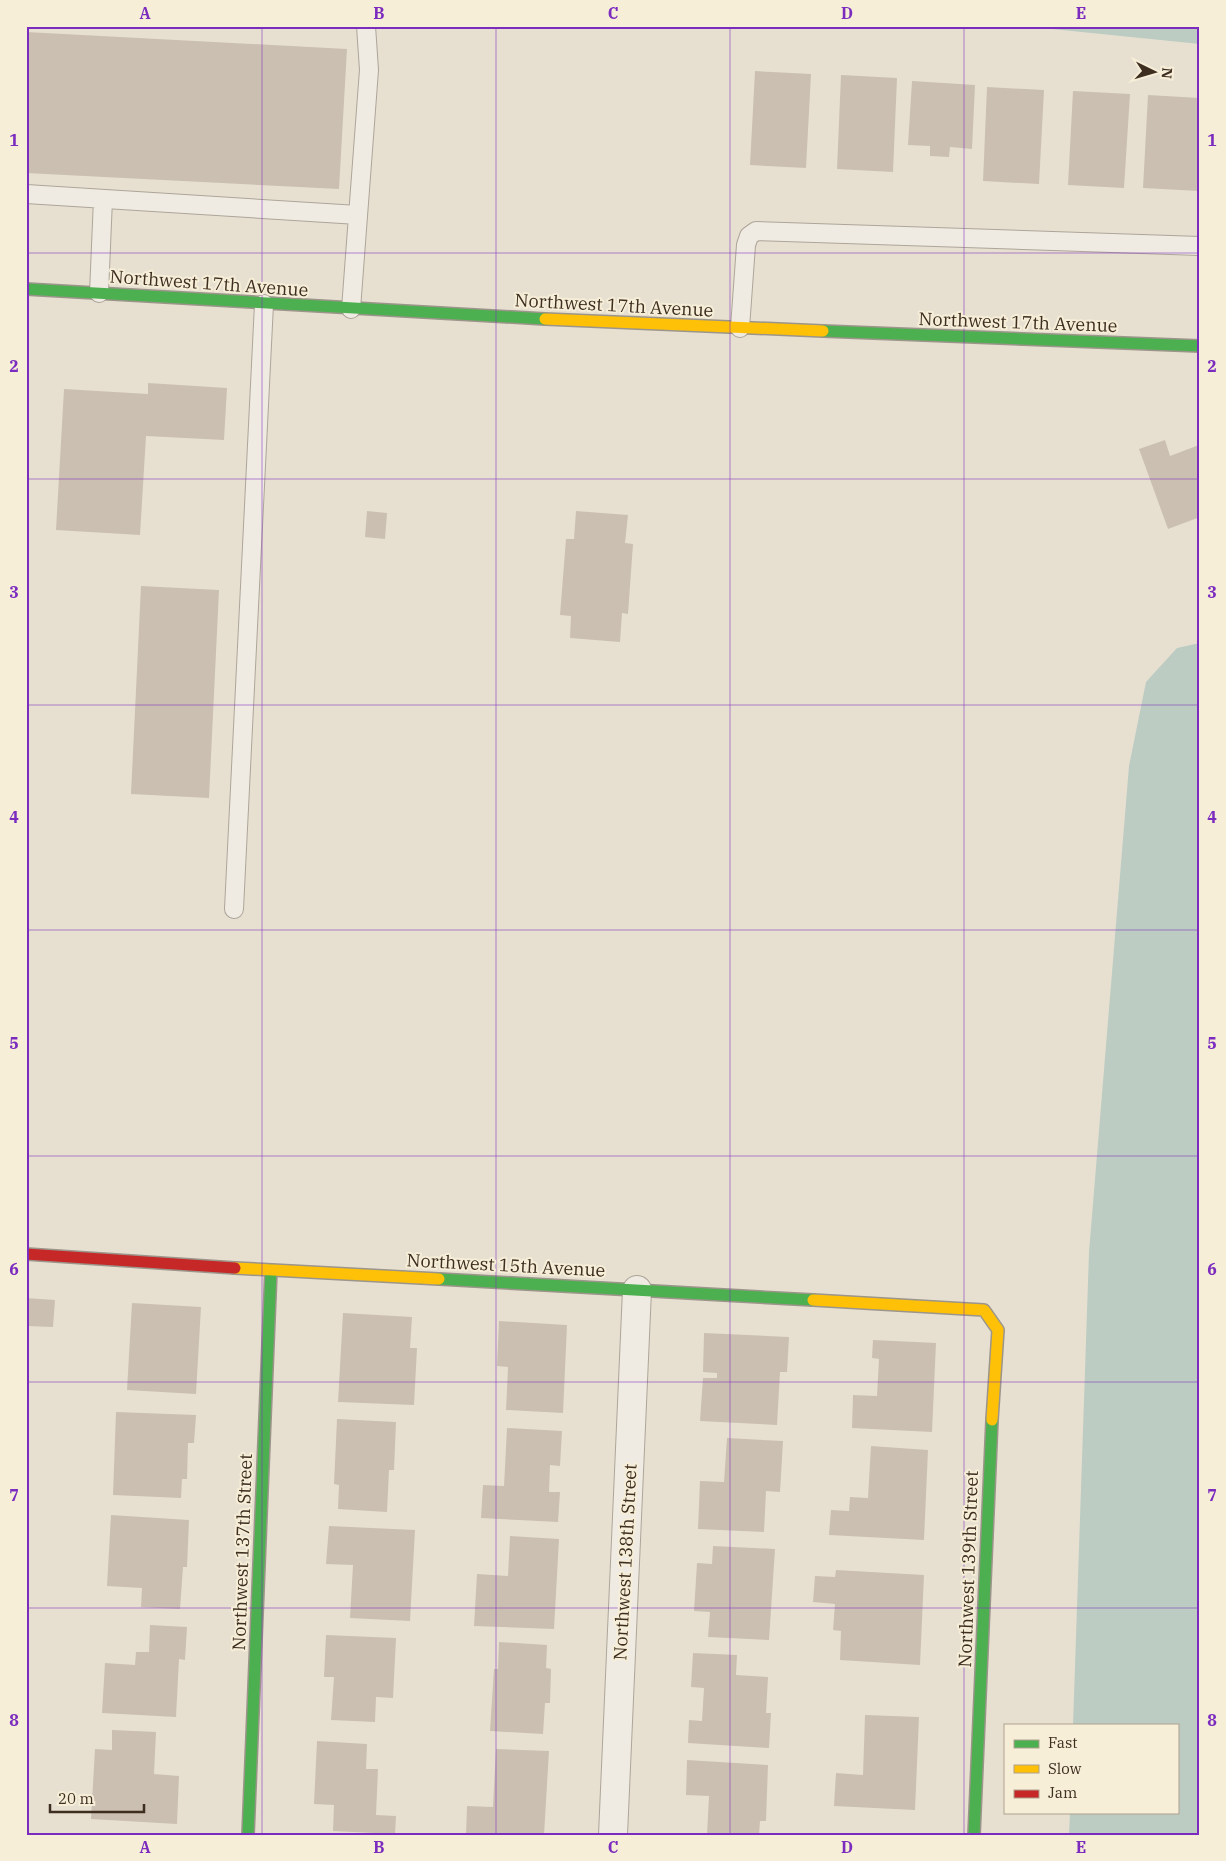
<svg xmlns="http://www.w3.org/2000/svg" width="1226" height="1861" font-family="'IBM Plex Serif',serif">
	<rect width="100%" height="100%" fill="#e7e0d1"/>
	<path fill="#bcccc2" d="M1022,26h178v18z
		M1200,643v1192h-131l1,-23h107v-87h-104l16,-473 40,-486 17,-84 31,-34z"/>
	<path fill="#cbbfb2" d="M26,32l321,17 -8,140 -313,-16z
		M755,71l56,3 -5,94 -56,-3z
		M841,75l56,3 -4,94 -56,-3z
		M912,81l63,4 -3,64 -22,-2 -1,10 -19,-1v-10l-22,-1z
		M987,87l57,3 -5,94 -56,-3z
		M1073,91l57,3 -6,94 -56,-3z
		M1148,95l52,3 -1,93 -56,-3z
		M148,383l79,5 -3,52 -78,-4 -6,99 -84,-5 8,-141 84,5z
		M1165,440l5,16 29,-11 1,2v70l-32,12 -29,-80z
		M367,511l20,2 -2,26 -20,-2z
		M576,511l52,4 -3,28 8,1 -5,70 -6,-1 -2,29 -50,-4 1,-22 -11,-1 6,-76h8z
		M141,586l78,4 -10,208 -78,-4z
		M26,1298l29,2 -2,27 -27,-1z
		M132,1303l69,4 -5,87 -69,-4z
		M343,1313l69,4 -2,31h7l-3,57 -76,-3z
		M499,1321l68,4 -4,88 -57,-3 2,-43 -11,-1z
		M704,1333l85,4 -2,35h-7l-3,53 -77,-4 3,-43h14v-5l-14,-1z
		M873,1340l63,3 -4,89 -80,-4 1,-33 24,1 2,-37 -7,-1z
		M26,1405h3l-1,20h-2z
		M116,1412l80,3 -2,28h-6l-1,36h-5l-1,19 -68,-3z
		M337,1419l59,3 -2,48h-5l-2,42 -49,-3 1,-24 -5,-1z
		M507,1428l55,3 -2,35 -10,-1 -1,27h11l-2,30 -77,-4 2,-33 21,1z
		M727,1438l56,3 -3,51 -14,-1 -2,41 -66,-3 2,-48 24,1z
		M871,1446l57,4 -4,90 -95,-5 2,-25 18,1 1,-14 18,1z
		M111,1515l78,5 -2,47h-4l-3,42 -39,-2 1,-19 -35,-2z
		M329,1526l86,4 -5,91 -60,-3 3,-53 -27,-1z
		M510,1536l49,3 -5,90 -80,-3 3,-52 31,2z
		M713,1546l62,3 -6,91 -61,-3 2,-25 -16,-1 3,-48 15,1z
		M836,1570l88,5 -4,90 -80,-5 1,-29 -8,-1 2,-26 -22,-2 2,-26 20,1z
		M150,1625l37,2 -2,33 -6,-1 -3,58 -74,-4 3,-50 30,2 1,-13h13z
		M326,1635l70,3 -3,60 -17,-1 -1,25 -44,-2 3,-43h-10z
		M499,1642l48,3 -1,23 5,1 -1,34h-5l-2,31 -53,-3 4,-62h4z
		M693,1653l44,2 -1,20 32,2 -2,36h5l-2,35 -81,-5 1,-23 13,1 2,-33 -13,-1z
		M865,1715l54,2 -4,93 -81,-4 2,-33 27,2z
		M112,1730l44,2 -2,42 25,2 -2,48 -86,-5 4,-70 17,1z
		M317,1741l50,3 -1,25h12l-2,46 20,1 -1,18 -62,-3 1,-26 -20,-1z
		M496,1749l53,2 -5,84h-78l1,-29 26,1z
		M687,1760l81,5 -2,56h-6l-1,14h-52l2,-39 -23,-1z"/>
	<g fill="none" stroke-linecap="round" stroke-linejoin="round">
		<g stroke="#ada599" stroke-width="20">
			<path id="lane" d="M26,194l332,21
				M99,293l4,-94
				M351,309l18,-239 -3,-44
				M740,328l6,-83 3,-9 7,-5 444,15
				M234,909l30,-605"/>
		</g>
		<g stroke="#ada599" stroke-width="30">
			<path id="street" d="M613,1835l24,-545"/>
		</g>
		<g stroke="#9c958a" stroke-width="14">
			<path id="fast" d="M26,289l519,30
				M823,331l377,15
				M439,1279l374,21
				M248,1835l23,-565
				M974,1835l18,-415"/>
		</g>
		<g stroke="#9c958a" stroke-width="14">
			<path id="slow" d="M545,319l278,12
				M235,1268l204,11
				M813,1300l171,10 14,20 -6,90"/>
		</g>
		<g stroke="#9c958a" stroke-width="14">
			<path id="jam" d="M26,1254l209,14"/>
		</g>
		<use href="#lane" stroke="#efebe3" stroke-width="18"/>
		<use href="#street" stroke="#efebe3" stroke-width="28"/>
		<use href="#fast" stroke="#4caf50" stroke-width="11"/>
		<use href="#slow" stroke="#ffc107" stroke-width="11"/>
		<use href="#jam" stroke="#c62828" stroke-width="11"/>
	</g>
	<path fill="none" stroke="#7b2cbf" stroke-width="1" stroke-opacity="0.55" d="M262,26v1809M496,26v1809M730,26v1809M964,26v1809M26,253h1174M26,479h1174M26,705h1174M26,930h1174M26,1156h1174M26,1382h1174M26,1608h1174"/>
	<g text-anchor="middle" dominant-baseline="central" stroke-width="4" stroke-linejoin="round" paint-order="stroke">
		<g font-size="18" fill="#3d2e20" stroke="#f7eed8">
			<text transform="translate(209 283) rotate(4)">Northwest 17th Avenue</text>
			<text transform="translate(614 305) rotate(3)">Northwest 17th Avenue</text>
			<text transform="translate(1018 322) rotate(2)">Northwest 17th Avenue</text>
			<text transform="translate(506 1265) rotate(3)">Northwest 15th Avenue</text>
			<text transform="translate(242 1552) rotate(-88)">Northwest 137th Street</text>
			<text transform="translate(625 1562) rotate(-87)">Northwest 138th Street</text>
			<text transform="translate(968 1569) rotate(-88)">Northwest 139th Street</text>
		</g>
	</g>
	<rect width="1226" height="1861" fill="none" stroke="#f7eed8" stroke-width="55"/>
	<rect x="1004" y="1724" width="175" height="90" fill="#f7eed8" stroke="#ada18e"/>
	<rect x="1014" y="1740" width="25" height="8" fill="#4caf50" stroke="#ada18e"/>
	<text x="1048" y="1748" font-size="15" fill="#3d2e20">Fast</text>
	<rect x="1014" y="1765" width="25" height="8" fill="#ffc107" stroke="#ada18e"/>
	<text x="1048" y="1774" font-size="15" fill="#3d2e20">Slow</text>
	<rect x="1014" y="1790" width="25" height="8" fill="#c62828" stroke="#ada18e"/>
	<text x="1048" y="1798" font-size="15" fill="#3d2e20">Jam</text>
	<g transform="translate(1154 72) rotate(95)" stroke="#f7eed8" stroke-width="4" paint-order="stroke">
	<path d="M0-4L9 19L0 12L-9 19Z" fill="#3d2e20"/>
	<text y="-8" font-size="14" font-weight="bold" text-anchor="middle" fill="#3d2e20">N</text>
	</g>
	<path d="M50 1804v8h94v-8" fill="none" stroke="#3d2e20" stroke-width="2.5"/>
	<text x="58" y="1804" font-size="15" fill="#3d2e20" stroke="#f7eed8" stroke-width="4" paint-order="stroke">20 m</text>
	<rect x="28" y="28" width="1170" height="1806" fill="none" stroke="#7b2cbf" stroke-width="2"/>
	<g font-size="16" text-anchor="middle" font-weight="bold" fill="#7b2cbf">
		<text x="145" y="19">A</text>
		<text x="379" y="19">B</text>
		<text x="613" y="19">C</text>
		<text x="847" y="19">D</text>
		<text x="1081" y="19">E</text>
		<text x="14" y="146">1</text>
		<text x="1212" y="146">1</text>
		<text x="14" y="372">2</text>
		<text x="1212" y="372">2</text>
		<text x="14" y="598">3</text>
		<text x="1212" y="598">3</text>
		<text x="14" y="823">4</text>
		<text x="1212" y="823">4</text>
		<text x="14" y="1049">5</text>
		<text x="1212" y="1049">5</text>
		<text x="14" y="1275">6</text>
		<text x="1212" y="1275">6</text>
		<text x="14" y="1501">7</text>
		<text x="1212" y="1501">7</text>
		<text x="14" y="1726">8</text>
		<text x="1212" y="1726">8</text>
		<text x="145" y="1853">A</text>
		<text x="379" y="1853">B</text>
		<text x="613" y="1853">C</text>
		<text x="847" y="1853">D</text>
		<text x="1081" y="1853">E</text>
	</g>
</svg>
